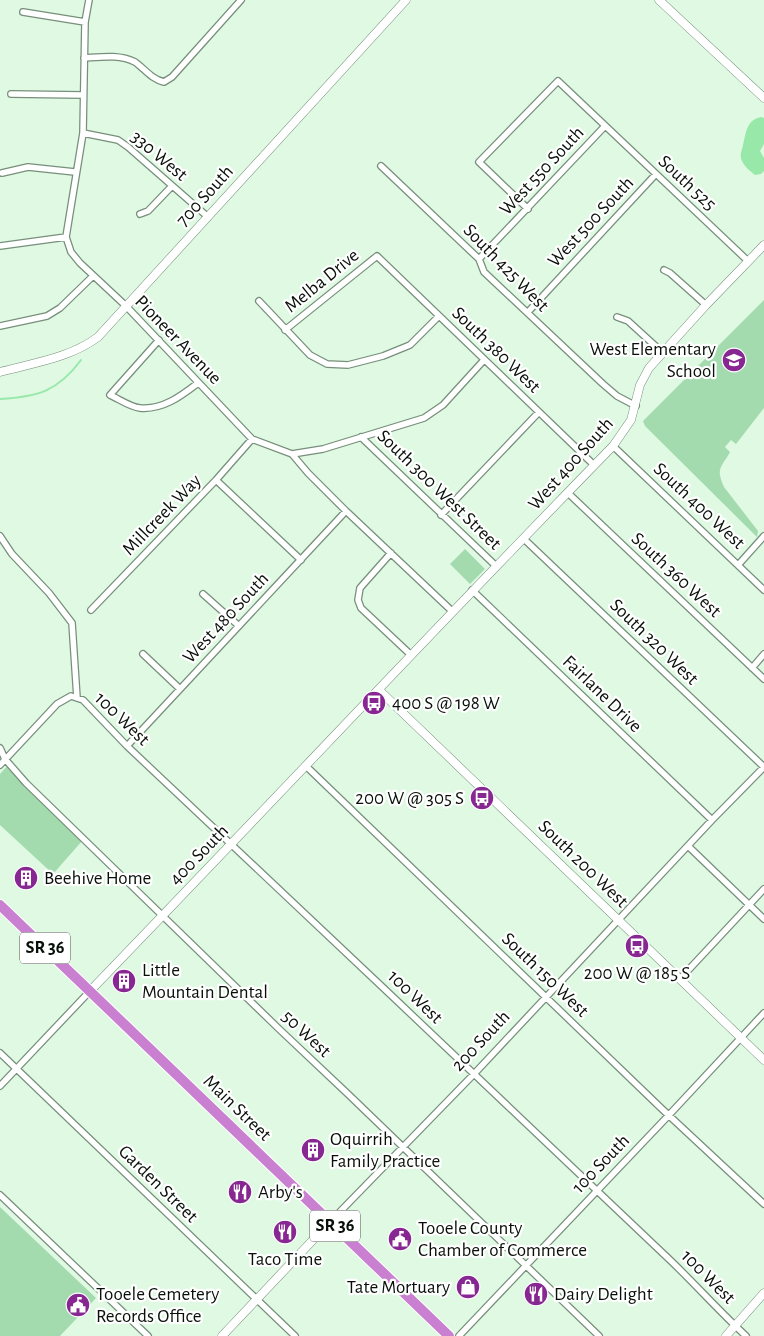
<svg xmlns="http://www.w3.org/2000/svg" width="764" height="1336" font-family="'Alegreya Sans',sans-serif">
	<rect width="100%" height="100%" fill="#dff9e3"/>
	<path fill="#a3dbae" d="M764,300v108l-28,36 -5,-4 -6,7 5,5c-8,15 -15,16 -6,35l34,44 -1,6 -112,-111 -2,-5z
		M465,549l20,20 -15,15 -20,-20z
		M8,765l74,76 -29,33 -53,-49v-51z
		M0,1207l96,91 -36,38h-60z"/>
	<path fill="#98e8a9" d="M761,117l3,1v26l-4,7 4,7v13l-3,3 -6,1c-5,-4 -11,-9 -13,-14 -3,-6 0,-10 1,-16 3,-11 3,-25 18,-28z"/>
	<g fill="none" stroke-linecap="round" stroke-linejoin="round">
		<path stroke="#98e8a9" stroke-width="2" d="M0,399c38,-2 58,-8 81,-39"/>
		<g stroke="#778f7b" stroke-width="8">
			<path id="street" d="M89,0l-4,22 -2,111 -17,104 5,15 9,11 46,43 126,133 40,15 16,19 38,38 107,101
				M23,12l62,10
				M84,58c16,-1 36,-4 51,4 10,7 16,17 29,20l8,-5 69,-77
				M11,94l72,1
				M83,133l35,7 10,7 80,70
				M381,166l98,93 5,13 119,112 14,12 19,10
				M2,173l26,-6 47,5
				M528,209l-49,-47 79,-81 190,180
				M140,214l8,-3 24,-25
				M0,246l66,-9
				M479,259l126,-133
				M664,270l6,3 36,32
				M259,301l51,54 17,9 21,1 35,-9 27,-11 29,-29
				M528,312l128,-138
				M617,317l11,4 34,31
				M0,326l47,-10 13,-8 33,-32
				M285,330l92,-74 217,209
				M159,340l-49,55c9,4 20,12 30,13 23,2 41,-12 58,-25
				M361,437l135,129
				M613,446l151,144
				M292,454l31,-5 101,-31 19,-13 41,-45
				M216,480l85,80
				M568,493l196,186
				M441,515l98,-103
				M0,536l12,18 37,39 23,30 5,75
				M524,539l240,228
				M391,553l-31,35 -2,12 3,8 50,47
				M739,564l25,-28
				M472,590l240,230
				M203,594l36,32
				M91,610l125,-130 36,-41
				M143,654l37,35
				M752,668l12,-14
				M127,746l219,-235
				M0,748l5,11 21,24 252,245 71,67 250,241
				M0,765l57,-61 14,-8 12,4 44,46c182,170 362,343 543,514 26,25 50,52 76,76
				M307,767l355,342 102,95
				M688,846l76,73
				M680,979l84,-90
				M0,1053l295,283
				M0,1086l90,-95
				M0,1195l148,141
				M330,1222l144,-148 238,-254 52,-53
				M459,1336l210,-221 95,-102"/>
		</g>
		<g stroke="#778f7b" stroke-width="9">
			<path id="secondary" d="M659,0l105,98
				M0,372c33,-9 70,-14 98,-35l308,-337
				M379,690l385,370
				M90,991c175,-181 347,-365 523,-545l18,-26 9,-35 9,-17 57,-63 58,-60
				M222,1336l108,-114
				M726,1336l38,-43"/>
		</g>
		<g stroke="#fff" stroke-width="12">
			<path id="highway" d="M0,905l449,431"/>
		</g>
		<use href="#street" stroke="#fff" stroke-width="5.5"/>
		<use href="#secondary" stroke="#fff" stroke-width="8"/>
		<use href="#highway" stroke="#ca80d0" stroke-width="10"/>
	</g>
	<defs>
		<g id="school-disc" transform="scale(1.25)"><circle r="9.5" fill="#872791" stroke="#fff"/><path d="M0-5L7-2L0 1L-7-2ZM-4 1L0 2.5L4 1V4Q0 6-4 4Z" fill="#fff"/></g>
		<g id="bus-disc" transform="scale(1.25)"><circle r="9.5" fill="#872791" stroke="#fff"/><path d="M-5-6H5V4H4V6H2V4H-2V6H-4V4H-5ZM-3.5-4V0h7V-4ZM-3.5 1.2v1.5H-2V1.2ZM2 1.2v1.5H3.5V1.2Z" fill="#fff"/></g>
		<g id="building-disc" transform="scale(1.25)"><circle r="9.5" fill="#872791" stroke="#fff"/><path d="M-4-6H4V6H1V3H-1V6H-4ZM-2.5-4.3h1.7v1.8h-1.7ZM.8-4.3h1.7v1.8H.8ZM-2.5-1h1.7V.8h-1.7ZM.8-1h1.7V.8H.8Z" fill="#fff"/></g>
		<g id="restaurant-disc" transform="scale(1.25)"><circle r="9.5" fill="#872791" stroke="#fff"/><path d="M-5-6h1v4h1v-4h1v4h1v-4h1v5L-1.5 .5V6h-2V.5L-5-1ZM5-6V6H3V1.5H1.5Q1.5-4 5-6Z" fill="#fff"/></g>
		<g id="civic-disc" transform="scale(1.25)"><circle r="9.5" fill="#872791" stroke="#fff"/><path d="M-.6-6.5H3V-4.5H.6V-3L4-1V1h2V6H-6V1h2V-1L-.6-3ZM-1.2 2.5V6h2.4V2.5Z" fill="#fff"/></g>
		<g id="shop-disc" transform="scale(1.25)"><circle r="9.5" fill="#872791" stroke="#fff"/><path d="M-5-2.5h2.3a2.7 3.5 0 0 1 5.4 0H5L5.5 6h-11ZM-1.5-2.5h3a1.5 2.3 0 0 0-3 0Z" fill="#fff"/></g>
	</defs>
	<g fill-rule="evenodd">
		<use href="#school-disc" x="734" y="360"/>
		<use href="#bus-disc" x="374" y="703"/>
		<use href="#bus-disc" x="482" y="798"/>
		<use href="#building-disc" x="26" y="878"/>
		<use href="#bus-disc" x="637" y="946"/>
		<use href="#building-disc" x="124" y="981"/>
		<use href="#building-disc" x="313" y="1150"/>
		<use href="#restaurant-disc" x="240" y="1192"/>
		<use href="#restaurant-disc" x="285" y="1232"/>
		<use href="#civic-disc" x="400" y="1239"/>
		<use href="#shop-disc" x="468" y="1287"/>
		<use href="#restaurant-disc" x="536" y="1294"/>
		<use href="#civic-disc" x="78" y="1305"/>
	</g>
	<g text-anchor="middle" dominant-baseline="central" stroke-width="4.5" stroke-linejoin="round" paint-order="stroke">
		<g fill="#fff" stroke="#525853" stroke-width="1">
			<rect x="20" y="932.5" width="50" height="31" rx="4"/>
			<rect x="310" y="1210.5" width="50" height="31" rx="4"/>
		</g>
		<g font-size="18" font-weight="bold" fill="#081009">
			<text x="45" y="948">SR 36</text>
			<text x="335" y="1226">SR 36</text>
		</g>
		<g font-size="19" fill="#081009" stroke="#fff">
			<text transform="translate(159 156) rotate(40)">330 West</text>
			<text transform="translate(542 171) rotate(-47)">West 550 South</text>
			<text transform="translate(687 183) rotate(43)">South 525</text>
			<text transform="translate(205 196) rotate(-48)">700 South</text>
			<text transform="translate(591 222) rotate(-47)">West 500 South</text>
			<text transform="translate(506 268) rotate(46)">South 425 West</text>
			<text transform="translate(322 281) rotate(-39)">Melba Drive</text>
			<text transform="translate(178 340) rotate(46)">Pioneer Avenue</text>
			<text transform="translate(496 350) rotate(44)">South 380 West</text>
			<text transform="translate(571 464) rotate(-48)">West 400 South</text>
			<text transform="translate(439 490) rotate(44)">South 300 West Street</text>
			<text transform="translate(699 506) rotate(43)">South 400 West</text>
			<text transform="translate(162 515) rotate(-46)">Millcreek Way</text>
			<text transform="translate(676 575) rotate(43)">South 360 West</text>
			<text transform="translate(226 618) rotate(-47)">West 480 South</text>
			<text transform="translate(654 642) rotate(44)">South 320 West</text>
			<text transform="translate(602 694) rotate(44)">Fairlane Drive</text>
			<text transform="translate(122 719) rotate(44)">100 West</text>
			<text transform="translate(199 855) rotate(-46)">400 South</text>
			<text transform="translate(583 864) rotate(44)">South 200 West</text>
			<text transform="translate(545 975) rotate(44)">South 150 West</text>
			<text transform="translate(415 997) rotate(44)">100 West</text>
			<text transform="translate(306 1034) rotate(43)">50 West</text>
			<text transform="translate(481 1041) rotate(-47)">200 South</text>
			<text transform="translate(237 1108) rotate(44)">Main Street</text>
			<text transform="translate(601 1164) rotate(-46)">100 South</text>
			<text transform="translate(158 1184) rotate(44)">Garden Street</text>
			<text transform="translate(708 1277) rotate(45)">100 West</text>
		</g>
		<g font-size="19" fill="#081009" stroke="#fff" text-anchor="start">
			<text x="716" y="349" text-anchor="end">West Elementary<tspan x="716" dy="22">School</tspan></text>
			<text x="392" y="703">400 S @ 198 W</text>
			<text x="464" y="798" text-anchor="end">200 W @ 305 S</text>
			<text x="44" y="878">Beehive Home</text>
			<text x="142" y="970">Little<tspan x="142" dy="22">Mountain Dental</tspan></text>
			<text x="637" y="973" text-anchor="middle">200 W @ 185 S</text>
			<text x="330" y="1139">Oquirrih<tspan x="330" dy="22">Family Practice</tspan></text>
			<text x="258" y="1192">Arby's</text>
			<text x="418" y="1228">Tooele County<tspan x="418" dy="22">Chamber of Commerce</tspan></text>
			<text x="285" y="1259" text-anchor="middle">Taco Time</text>
			<text x="450" y="1287" text-anchor="end">Tate Mortuary</text>
			<text x="96" y="1294">Tooele Cemetery<tspan x="96" dy="22">Records Office</tspan></text>
			<text x="554" y="1294">Dairy Delight</text>
		</g>
	</g>
</svg>
